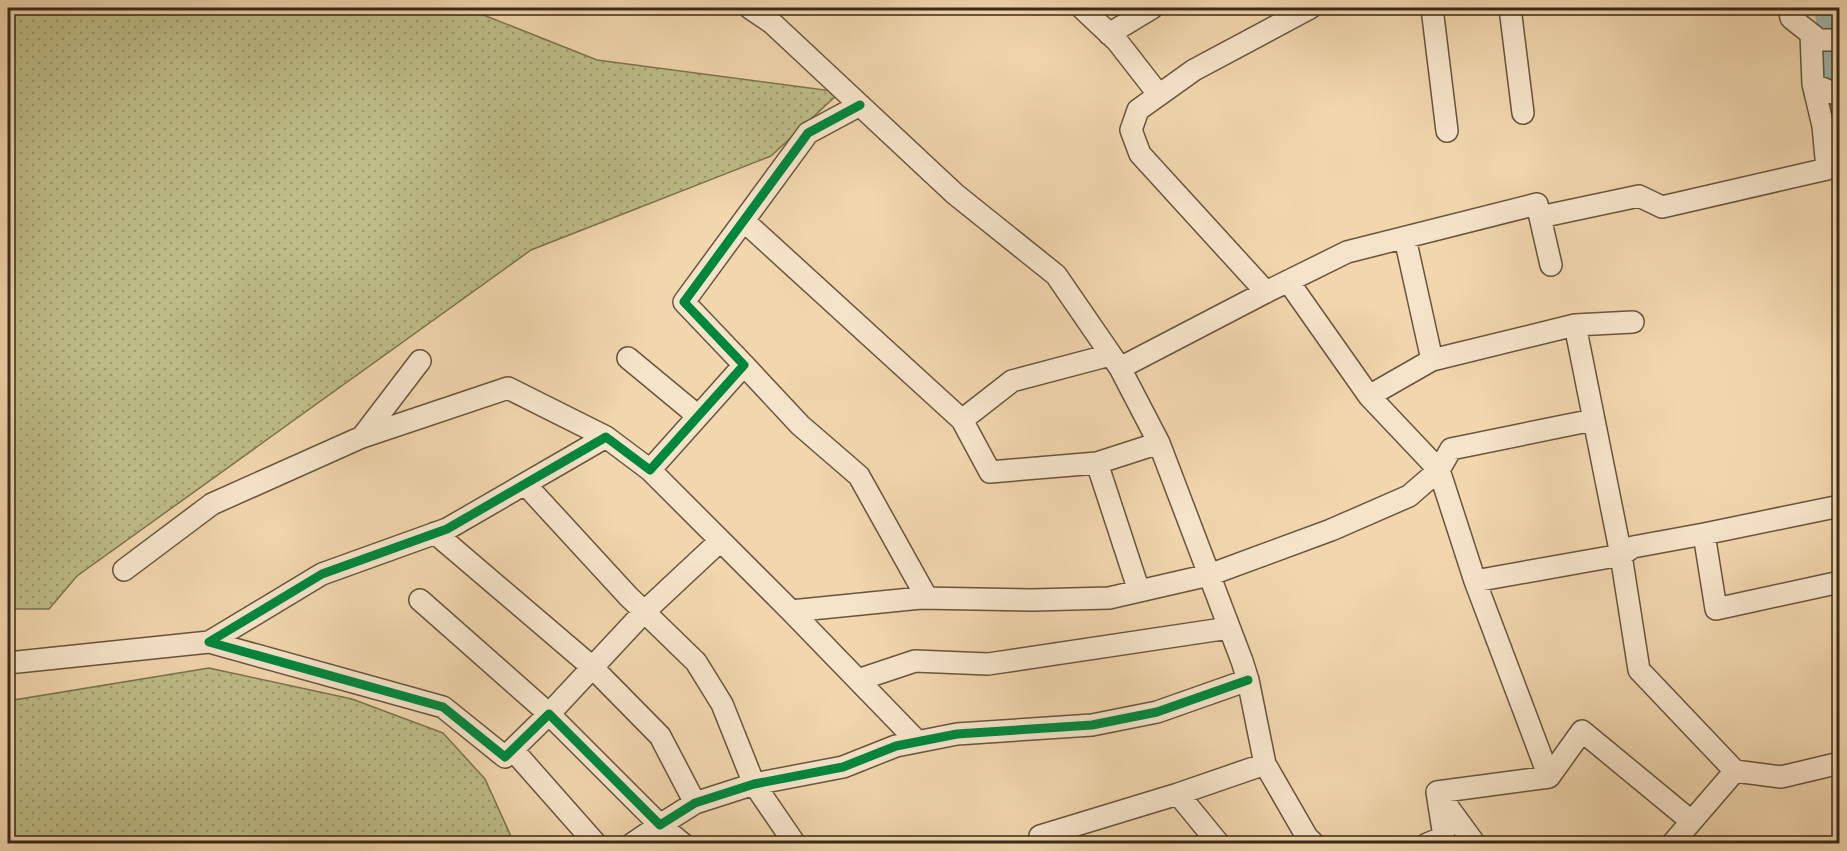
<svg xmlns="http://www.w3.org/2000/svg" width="1847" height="851" font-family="'IM FELL Double Pica',serif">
	<defs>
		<pattern id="grass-dots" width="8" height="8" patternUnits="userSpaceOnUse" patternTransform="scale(1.5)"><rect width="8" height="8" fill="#bebd88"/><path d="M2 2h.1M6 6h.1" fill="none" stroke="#9c9a6e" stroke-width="1.8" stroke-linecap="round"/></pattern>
	</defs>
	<rect width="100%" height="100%" fill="#f1d6ae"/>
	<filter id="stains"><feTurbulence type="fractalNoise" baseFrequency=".00333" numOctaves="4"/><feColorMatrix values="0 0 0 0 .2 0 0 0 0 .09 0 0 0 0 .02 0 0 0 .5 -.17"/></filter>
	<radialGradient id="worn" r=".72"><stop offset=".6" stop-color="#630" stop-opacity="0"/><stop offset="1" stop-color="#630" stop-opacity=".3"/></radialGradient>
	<path fill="url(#grass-dots)" stroke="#7c744f" stroke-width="1.5" d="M8,8h458l131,52 243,32 -69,64 -240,94 -454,326 -28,33h-41z
		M209,668l143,31 91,34 42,46 29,64h-506v-142z"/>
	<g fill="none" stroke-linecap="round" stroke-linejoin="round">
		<path stroke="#9bb9a9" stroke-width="16" d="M1822,8l11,71
			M1837,109l3,18"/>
		<g stroke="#68553c" stroke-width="24">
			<path id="minor" d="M750,8l22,15 183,171 101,81 64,93 39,75 83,218 6,19 17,84 42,73 7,7
				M1082,8l35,33 42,54
				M1432,8l15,123
				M1510,8l13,105
				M1789,8l2,10 28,22h21
				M1109,34l43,-26
				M1813,84l27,12
				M860,105l-52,28 -124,169 60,63 -94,105 -44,-33 -159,92 -125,45 -113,68 234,65 62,50 44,-43 111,111 35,-22 59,-19 89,-17 53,-21 61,-12 135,-9 65,-13 91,-32
				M1540,217l99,-21 23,11 165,-38 -4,-43 -10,-42 -2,-50
				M744,221l218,199
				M1405,238l27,122
				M1288,281l81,115 70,74 36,111 146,-26 12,-8 71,-13 136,-28
				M1266,292l-126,-138 -9,-24 7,-20 56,-40 116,-62
				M1575,325l58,-3
				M628,358l70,58
				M744,365l56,60 59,51 68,122
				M1120,368l146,-76 81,-40 190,-48 14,61
				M1369,396l63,-36 143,-35 46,230 18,115 96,101
				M362,437l58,-76
				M1097,463l-107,9 -28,-52 50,-39 98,-26
				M650,470l141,141 126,130
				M525,484l103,112 68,66 26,42 32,80 41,60
				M435,533l157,134 68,69 35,67
				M1704,534l12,75 124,-27
				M124,570l88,-66 150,-67 146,-49 98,49
				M1139,591l-42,-128 62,-20
				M420,600l129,114 95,-102 76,-71
				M791,611l130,-13 112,2 76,-2 100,-23 122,-45 78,-34 30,-26 12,-21 142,-29
				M8,663l201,-21
				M858,680l57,-19 73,3 241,-36
				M513,750l83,94
				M1549,777l33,-46 109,90
				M1440,796l35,48
				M1040,836l138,-42
				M632,844l28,-19 23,19
				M1219,844l-41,-50 87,-30
				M1427,844l17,-7 -7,-45 112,-15 -74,-196
				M1672,844l63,-73 46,6 59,-14"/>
		</g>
		<use href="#minor" stroke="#f6e4ca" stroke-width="21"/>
		<g stroke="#f6e4ca" stroke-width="13">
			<path id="cycleway" d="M860,105l-52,28 -124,169 60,63 -94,105 -44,-33 -159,92 -125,45 -113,68 234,65 62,50 44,-43 111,111 35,-22 59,-19 89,-17 53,-21 61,-12 135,-9 65,-13 91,-32"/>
		</g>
		<use href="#cycleway" stroke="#00873e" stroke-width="9"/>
	</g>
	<rect width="1847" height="851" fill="none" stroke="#f1d6ae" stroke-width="30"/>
	<rect x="9" y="9" width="1829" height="833" fill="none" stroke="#3b2a16" stroke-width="3"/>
	<rect x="15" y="15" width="1817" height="821" fill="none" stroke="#3b2a16" stroke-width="1.5"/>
	<rect width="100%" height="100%" filter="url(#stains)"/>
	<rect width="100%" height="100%" fill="url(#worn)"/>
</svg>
